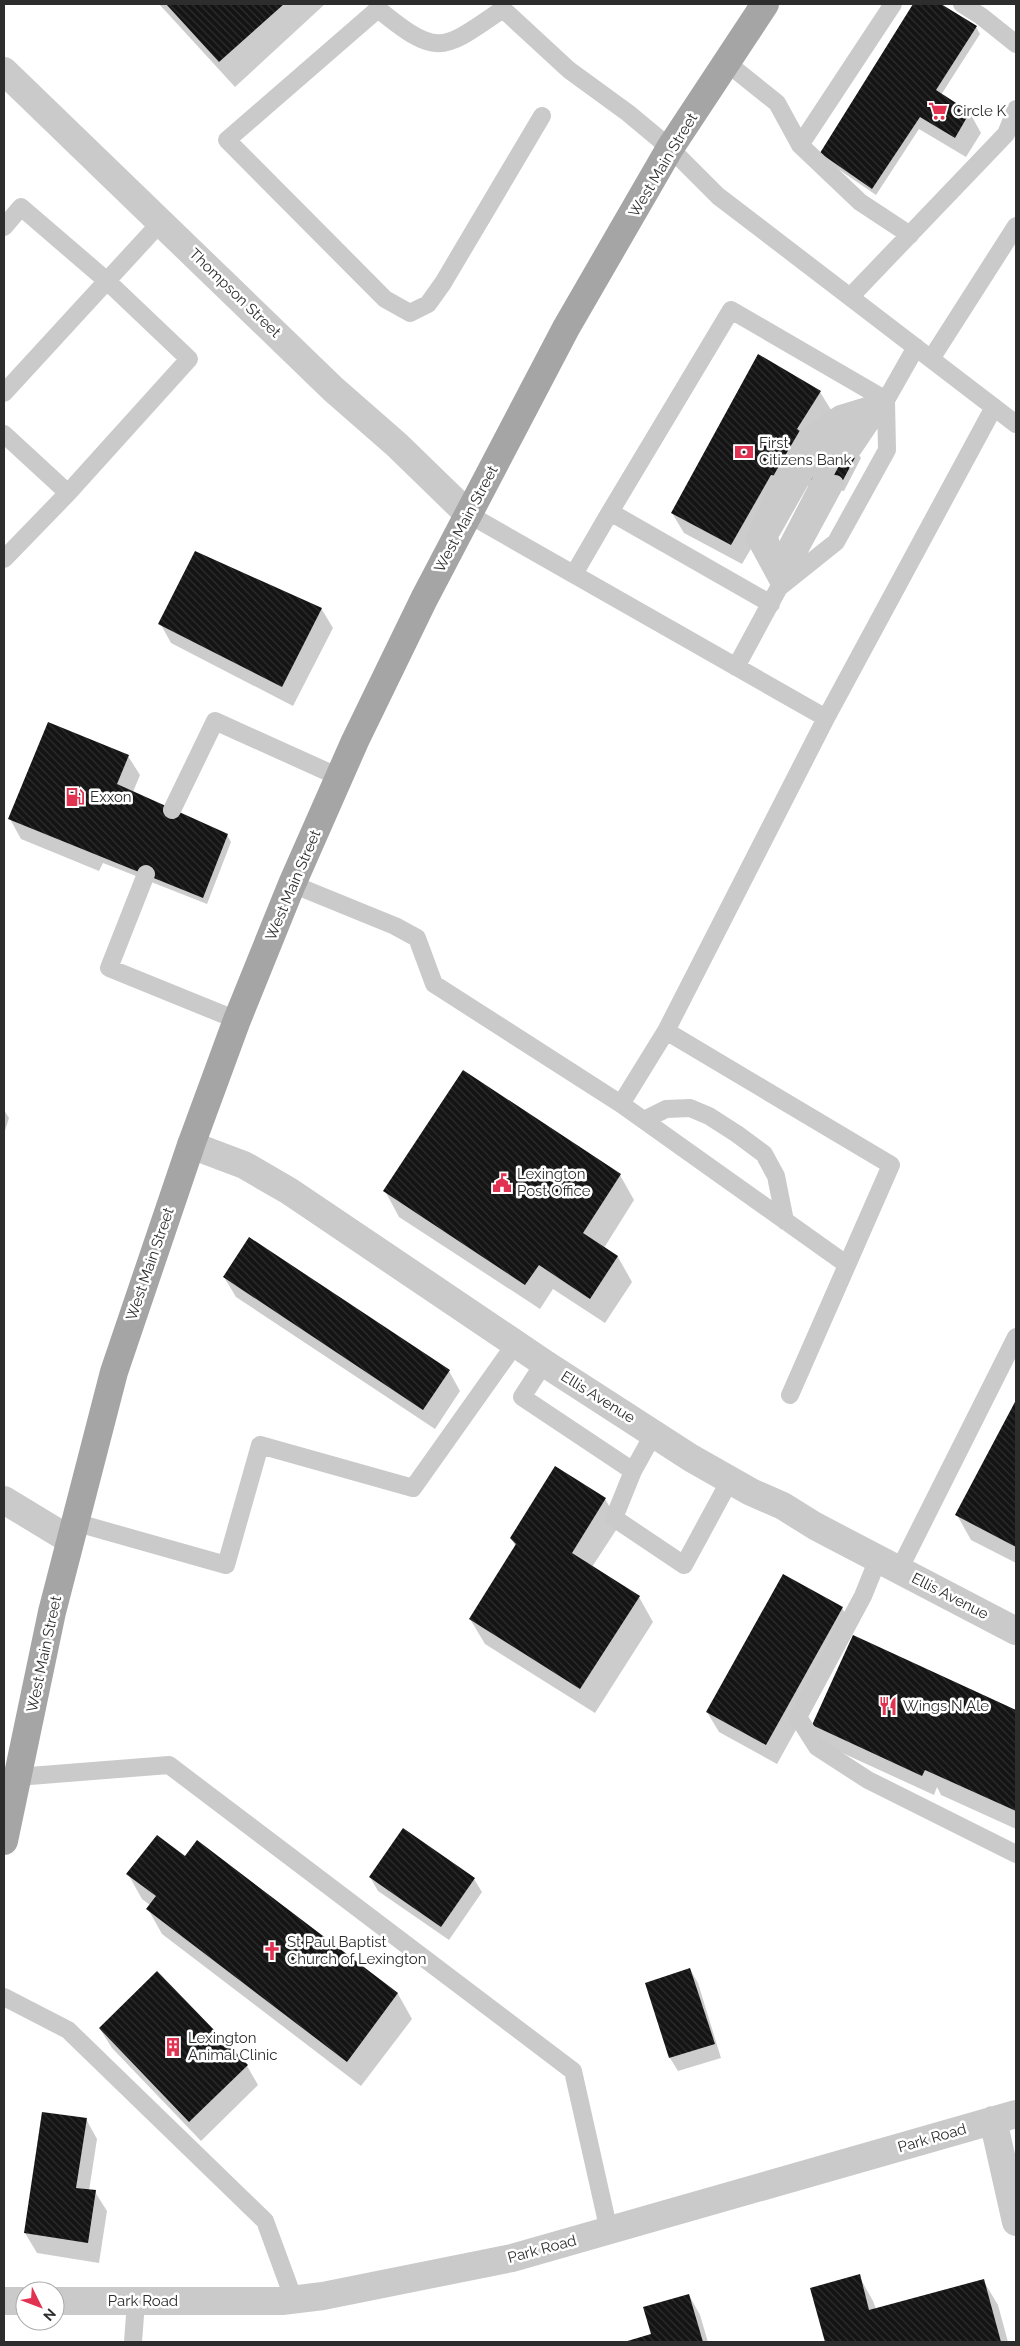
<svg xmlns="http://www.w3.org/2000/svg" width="1020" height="2346" font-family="Raleway,sans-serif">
	<defs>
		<pattern id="building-back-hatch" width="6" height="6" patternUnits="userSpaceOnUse" patternTransform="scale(1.25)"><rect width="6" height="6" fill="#141414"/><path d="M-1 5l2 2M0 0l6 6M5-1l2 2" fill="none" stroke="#2e2e2e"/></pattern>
	</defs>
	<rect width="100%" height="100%" fill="#fff"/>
	<path fill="#0003" d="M159,4h166l-90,83z
		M914,4h25l37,23 4,7 -39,61 29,18 11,20 -15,24 -47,-28 -43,66 -51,-35 -4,-7z
		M758,356l62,36 41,66 -17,33 -54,-8 -48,81 -58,-31 -12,-20z
		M321,608l12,20 -40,78 -122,-63 -11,-20z
		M128,756l12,19 -7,17 94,43 4,7 -24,62 -104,-41 -4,8 -78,-32 -11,-20z
		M4,1110l5,8 -5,16z
		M620,1175l14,25 -30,48 14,9 14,25 -27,41 -52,-34 -13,20 -141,-92 -14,-26z
		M224,1277l225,94 11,20 -25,38 -199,-132z
		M1016,1403v160l-45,-23 -14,-25z
		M605,1499l15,25 -28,43 47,30 14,25 -58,91 -110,-69 -15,-25 46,-72 -5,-9z
		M842,1608l11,19 -76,137 -58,-32 -12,-20z
		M854,1637l162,74v118l-75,-34 -4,-8 -3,8 -109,-50 -12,-20z
		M198,1842l200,152 14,25 -51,67 -199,-152 -14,-25 2,-4 -8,-6 -14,-25 57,-16z
		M370,1877l104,2 8,13 -33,48 -71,-49z
		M690,1969l8,14 23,75 -43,13 -8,-13 -24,-74z
		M100,2029l147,37 11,19 -57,56 -89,-93z
		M43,2113l43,6 11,20 -8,52 6,1 12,19 -8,52 -62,-10 -12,-20z
		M859,2276l14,25 3,8 107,-29 15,25 10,37h-182l-14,-53z
		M689,2295l11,20 8,27h-82l26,-7z"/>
	<path fill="url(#building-back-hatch)" d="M166,4h118l-65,58z
		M913,4h28l36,22 -41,64 34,22 -15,26 -35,-21 -48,72 -52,-36z
		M758,354l63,37 -24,38 10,7 52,14 -18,34 -70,-9 -40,70 -60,-32z
		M195,551l127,57 -40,79 -124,-63z
		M48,722l81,33 -12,29 111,50 -25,64 -195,-79z
		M463,1070l158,104 -38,59 35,23 -28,43 -51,-34 -14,20 -142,-94z
		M249,1237l201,133 -27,40 -200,-133z
		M1016,1400v147l-61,-32z
		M555,1466l51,32 -34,55 68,43 -60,93 -111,-70 47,-75 -6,-6z
		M783,1574l60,33 -77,138 -60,-33z
		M853,1635l163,75v101l-91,-41 -3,6 -110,-51z
		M403,1828l72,50 -34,49 -72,-50z
		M157,1835l28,21 12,-16 201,153 -51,69 -201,-153 10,-13 -30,-22z
		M690,1968l25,76 -46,14 -24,-75z
		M157,1971l91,94 -59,57 -90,-94z
		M42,2112l45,6 -11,70 20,2 -8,53 -64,-10z
		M860,2274l9,36 115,-31 17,63h-176l-15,-54z
		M689,2294l14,48h-79l27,-8 -8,-27z"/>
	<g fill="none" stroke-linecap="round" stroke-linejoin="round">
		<path stroke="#cacaca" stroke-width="18" d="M962,4l19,12 35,28
			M727,63l50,40 23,42 60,57 50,33
			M542,116l-99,167 -15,21 -18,9 -25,-14 -158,-159 151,-131c60,49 64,42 125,0l66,61 59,43 42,35 48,48 298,228
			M800,145l93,-141
			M4,227l17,-20 86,74 82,78 -121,134
			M850,297l156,-163 10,-25
			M931,359l85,-133
			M4,393l157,-171
			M4,434l64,59 -64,66
			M853,449l33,-49 30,-53
			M468,514l358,204 -160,313 225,134 -101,230
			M775,561l-6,-25 52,-92 52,-35
			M782,573l2,-21 55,-106 15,-15
			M574,574l36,-62
			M781,586l-26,-48 28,-61 24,-41 33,-22 46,-14
			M781,586l55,-44 51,-92 -1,-50
			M771,604l-161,-92 121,-202 155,90
			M736,667l99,-183
			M826,718l168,-311
			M172,810l43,-89 124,56
			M146,874l-37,94 128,52
			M292,884l103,42 22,12 17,46 187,120 225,160
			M621,1104l45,-73
			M644,1120l22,-11 24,-1 19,8 28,18 27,20 12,22 9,45
			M544,1363l-22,34 111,74
			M654,1433l-21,38 -19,47 70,47 46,-85
			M74,1522l152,43 34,-120 153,43 105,-148
			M878,1559l-15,37 -65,121 19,30 51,33 148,74
			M899,1570l117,-233
			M17,1777l152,-12 404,306 36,160
			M4,1997l64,33 197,191 29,79
			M133,2342l3,-40"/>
		<path stroke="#cacaca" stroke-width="28" d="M4,71l329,318 64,56 71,69
			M191,1145l53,20 45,26 255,172 147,95 60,34 32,14 32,20 201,105
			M4,1500l66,40
			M993,2120l23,102
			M4,2301h21
			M55,2301h227l41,-5 189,-38 504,-144"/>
		<path stroke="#a5a5a5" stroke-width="28" d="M4,1841l48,-229 62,-240 77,-227 46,-125 55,-136 63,-143 69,-142 142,-271 104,-180 95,-144"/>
	</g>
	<defs>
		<g id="supermarket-bare" transform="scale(1.5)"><path d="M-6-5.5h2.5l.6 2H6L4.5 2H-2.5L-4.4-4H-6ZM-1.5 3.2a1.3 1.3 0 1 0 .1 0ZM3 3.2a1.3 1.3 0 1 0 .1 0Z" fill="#e13252" stroke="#fff" stroke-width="2.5" paint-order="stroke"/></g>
		<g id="bank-bare" transform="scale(1.5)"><path d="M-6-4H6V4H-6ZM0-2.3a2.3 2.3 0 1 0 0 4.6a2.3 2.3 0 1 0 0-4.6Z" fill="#e13252" stroke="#fff" stroke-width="2.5" paint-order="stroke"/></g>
		<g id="fuel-bare" transform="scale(1.5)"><path d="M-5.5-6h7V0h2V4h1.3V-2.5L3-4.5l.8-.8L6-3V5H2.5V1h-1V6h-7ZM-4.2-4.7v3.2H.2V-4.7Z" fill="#e13252" stroke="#fff" stroke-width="2.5" paint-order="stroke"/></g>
		<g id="civic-bare" transform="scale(1.5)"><path d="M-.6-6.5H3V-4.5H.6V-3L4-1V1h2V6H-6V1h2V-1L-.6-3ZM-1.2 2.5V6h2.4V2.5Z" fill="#e13252" stroke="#fff" stroke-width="2.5" paint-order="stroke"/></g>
		<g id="restaurant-bare" transform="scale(1.5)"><path d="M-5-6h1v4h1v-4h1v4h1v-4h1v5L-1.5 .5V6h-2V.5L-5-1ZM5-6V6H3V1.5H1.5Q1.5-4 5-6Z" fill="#e13252" stroke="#fff" stroke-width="2.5" paint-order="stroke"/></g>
		<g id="church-bare" transform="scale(1.5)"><path d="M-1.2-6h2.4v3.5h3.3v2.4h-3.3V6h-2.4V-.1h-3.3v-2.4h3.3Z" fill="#e13252" stroke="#fff" stroke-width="2.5" paint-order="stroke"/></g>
		<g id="building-bare" transform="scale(1.5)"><path d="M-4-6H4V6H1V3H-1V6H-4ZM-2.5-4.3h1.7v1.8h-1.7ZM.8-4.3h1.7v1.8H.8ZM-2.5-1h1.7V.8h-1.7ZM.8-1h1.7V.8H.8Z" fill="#e13252" stroke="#fff" stroke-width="2.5" paint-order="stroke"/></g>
	</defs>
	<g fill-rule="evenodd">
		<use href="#supermarket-bare" x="938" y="111"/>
		<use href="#bank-bare" x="744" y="452"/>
		<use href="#fuel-bare" x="75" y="797"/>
		<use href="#civic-bare" x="502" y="1183"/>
		<use href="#restaurant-bare" x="888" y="1706"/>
		<use href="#church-bare" x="272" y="1951"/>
		<use href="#building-bare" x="173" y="2047"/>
	</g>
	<g text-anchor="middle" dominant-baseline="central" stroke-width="5" stroke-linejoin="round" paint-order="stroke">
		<g font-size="15" fill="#2d2d2d" stroke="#fff" text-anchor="start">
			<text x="953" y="111">Circle K</text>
			<text x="759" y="443">First<tspan x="759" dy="17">Citizens Bank</tspan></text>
			<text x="90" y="797">Exxon</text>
			<text x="517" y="1174">Lexington<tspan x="517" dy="17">Post Office</tspan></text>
			<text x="903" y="1706">Wings N Ale</text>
			<text x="287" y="1942">St Paul Baptist<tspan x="287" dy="17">Church of Lexington</tspan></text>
			<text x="188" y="2038">Lexington<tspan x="188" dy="17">Animal Clinic</tspan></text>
		</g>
		<g font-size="15" fill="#2d2d2d" stroke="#fff">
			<text transform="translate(663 165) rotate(-59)">West Main Street</text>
			<text transform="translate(235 293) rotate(44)">Thompson Street</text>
			<text transform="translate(466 519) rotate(-62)">West Main Street</text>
			<text transform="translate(293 885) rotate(-67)">West Main Street</text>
			<text transform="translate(150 1264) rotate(-71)">West Main Street</text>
			<text transform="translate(598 1397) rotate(32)">Ellis Avenue</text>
			<text transform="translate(950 1596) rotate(27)">Ellis Avenue</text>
			<text transform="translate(44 1654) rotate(-78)">West Main Street</text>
			<text transform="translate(932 2138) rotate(-16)">Park Road</text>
			<text transform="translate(542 2249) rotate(-15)">Park Road</text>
			<text x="143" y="2301">Park Road</text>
		</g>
	</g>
	<rect width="1020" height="2346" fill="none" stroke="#2d2d2d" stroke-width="10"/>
	<g transform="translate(40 2306) rotate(132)"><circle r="24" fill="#ffffff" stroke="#ababab"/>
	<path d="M0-4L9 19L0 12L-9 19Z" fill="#e13252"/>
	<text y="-8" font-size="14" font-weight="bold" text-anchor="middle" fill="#2d2d2d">N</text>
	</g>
</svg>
